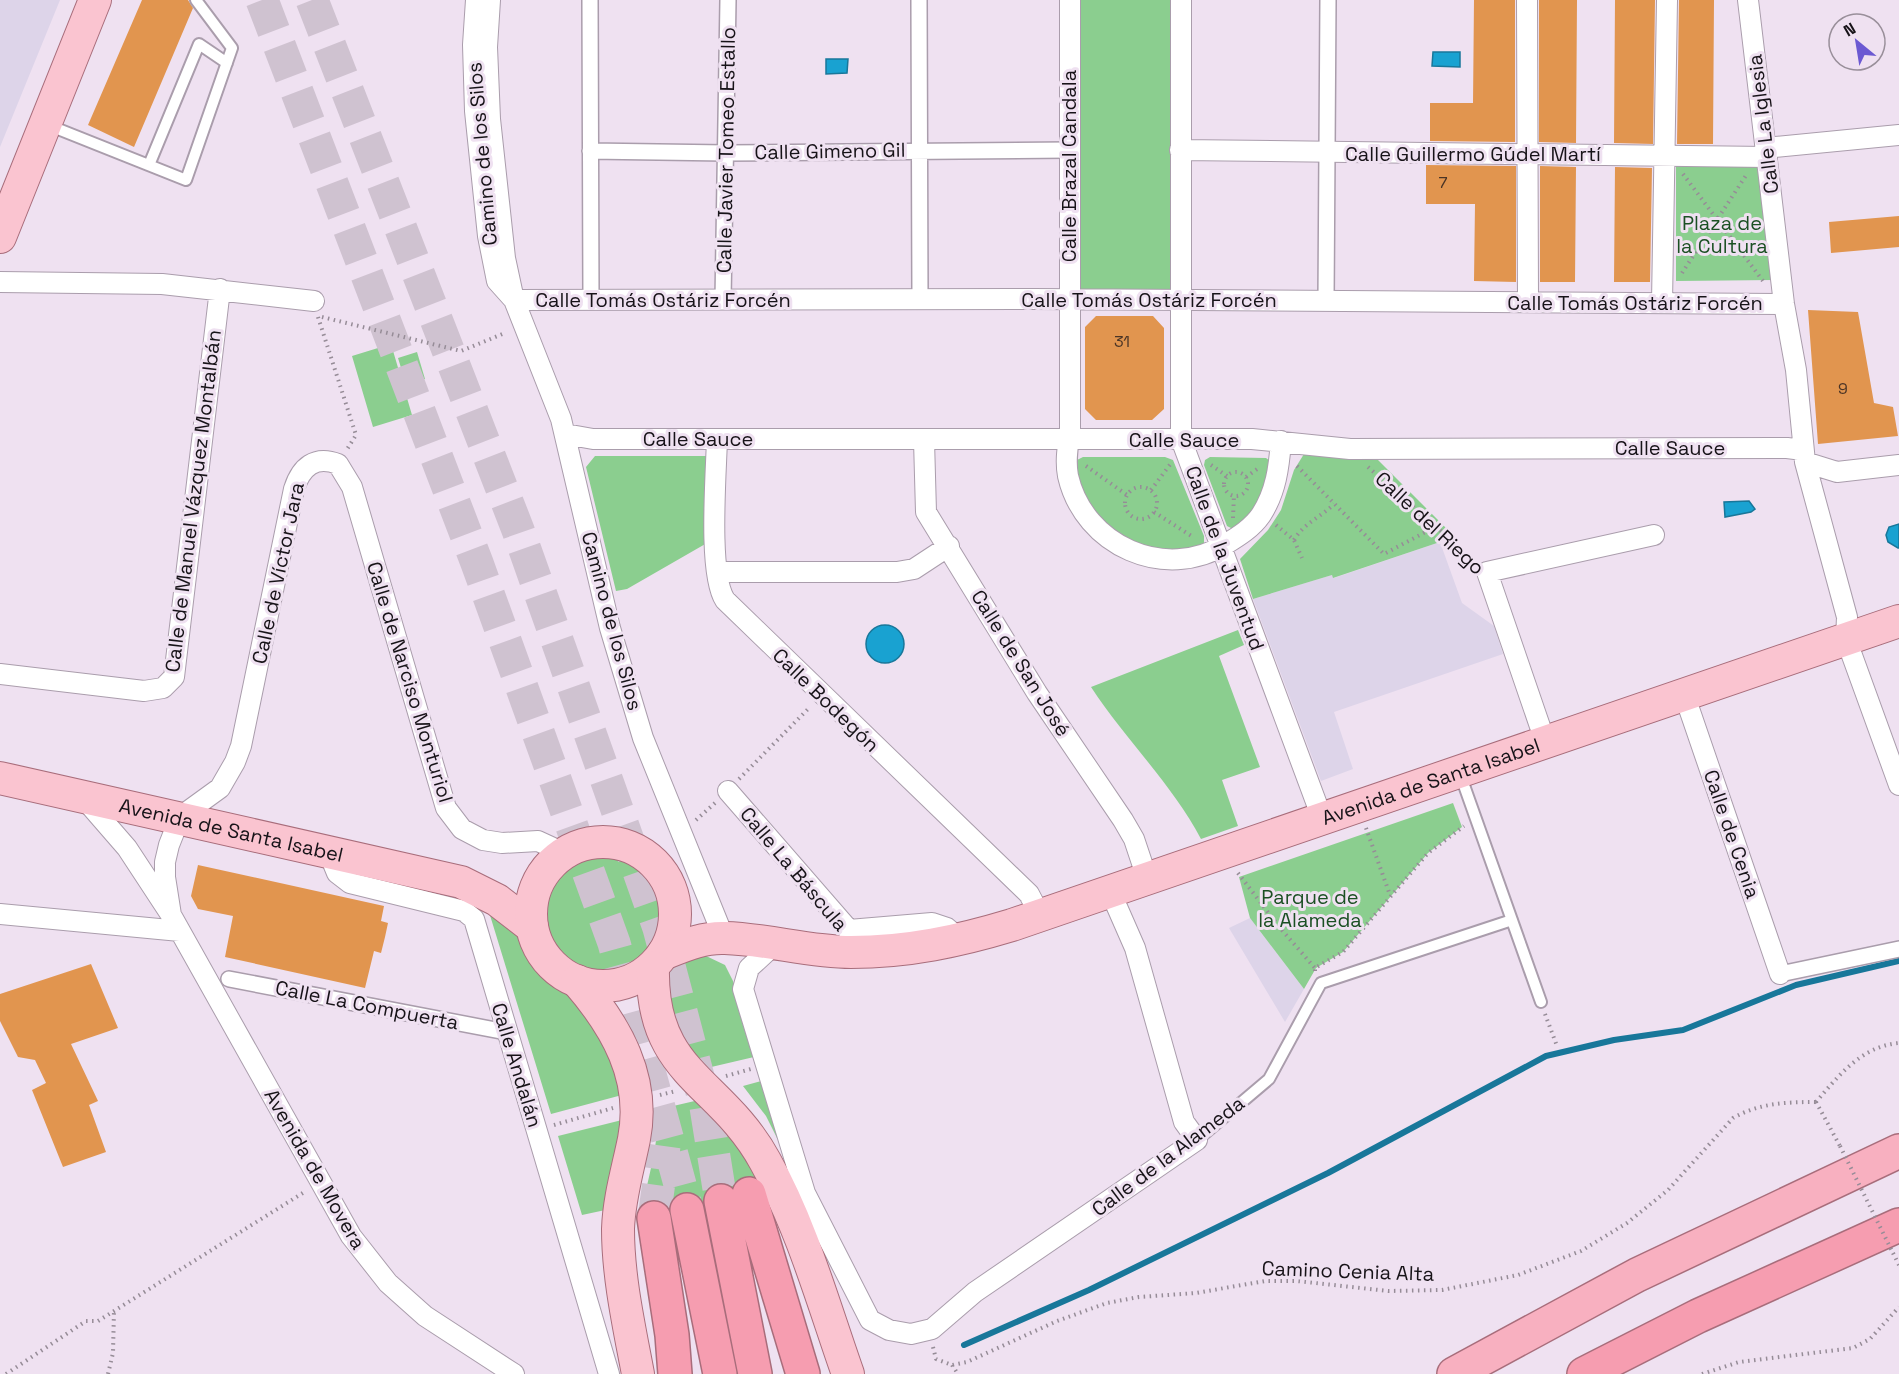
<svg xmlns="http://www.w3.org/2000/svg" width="1899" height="1374" font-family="'Space Grotesk',sans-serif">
	<rect width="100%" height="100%" fill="#efe1f1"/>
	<path fill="#ddd4e9" d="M0,0h60l-60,147z
		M1440,542l22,61 32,23 9,28 -169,58 19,57 -32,12 -68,-182 79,-24 2,3z
		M1250,918l54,71 -19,33 -56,-94z"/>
	<path fill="#8bce8f" d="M1080,0h96l-2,292 -97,-2z
		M1676,165l84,1 14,114 -98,1z
		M391,344l21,71 -39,12 -21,-71z
		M417,352l8,27 -19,5 -8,-26z
		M1304,454l74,6 71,71 -9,11 -107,36 -1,-3 -79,24 -13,-40 28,-29 13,-20 13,-40z
		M595,456h115l-3,87 -80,46 -11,2 -30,-124z
		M1083,457h82l8,3 31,76v8l-3,3c-10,2 -21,5 -32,5 -47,-1 -93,-44 -92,-92z
		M1210,457l56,1 4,3c-7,31 -11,48 -37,68l-6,-3 -23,-61 1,-5z
		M1238,630l6,15 -25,11 41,111 -38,13 16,46 -37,13c-29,-55 -76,-100 -110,-152z
		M1453,803l9,24 -34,26 -85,99 -27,16 -12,21 -54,-71 -11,-41z
		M547 914a58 58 0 1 1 116 0a58 58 0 1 1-116 0Z
		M489,912l28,18 9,17 21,28 26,22 36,46 13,52 -71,19z
		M704,955l21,10 8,16 21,76 -47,11c-27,-27 -35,-44 -40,-82l17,-24z
		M765,1080l15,57 -3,1 -11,-22 -23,-30z
		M699,1100l47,55 16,35 -122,31c4,-31 22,-82 16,-111z
		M626,1119l-16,90 -28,6 -24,-79z"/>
	<path fill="#19a2d1" stroke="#18779a" stroke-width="1.5" d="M1433,52h27v15l-28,-1z
		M826,59h22l-1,14 -21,1z
		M1749,501l6,8 -4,3 -26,5 -1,-15z
		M1899,524v24h-1l-10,-6 -2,-7 3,-8z
		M866 644a19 19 0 1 1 38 0a19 19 0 1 1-38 0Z"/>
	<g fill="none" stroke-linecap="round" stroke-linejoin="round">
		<path stroke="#18779a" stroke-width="6" d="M964,1345l125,-55 239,-117 218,-117 68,-16 69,-10 113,-45 103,-24"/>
	</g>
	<path fill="#e1954f" d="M142,0h46l5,8 -59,139 -46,-22z
		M1474,0h41v142l-85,-1v-38h43z
		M1539,0h38l-1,143 -37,-1z
		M1615,0h40l-2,144 -39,-1z
		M1679,0h35l-1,144h-36z
		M1426,165l90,1v116l-42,-1 1,-77h-49z
		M1540,166l36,1 -1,115h-35z
		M1615,167l37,1 -2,114h-36z
		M1899,216v31l-68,6 -2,-31z
		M1808,310l50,2 16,91 19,4 5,29 -80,8z
		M1096,316h57l11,12v81l-12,11h-56l-11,-11v-82z
		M198,865l186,41 -3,15 7,2 -3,14 -4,16 -7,-2 -9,37 -140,-31 8,-41 -35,-7 -7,-13z
		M91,964l27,64 -47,16 27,57 -9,4 17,47 -43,15 -31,-77 14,-7 -11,-23 -17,-3 -18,-36v-27z"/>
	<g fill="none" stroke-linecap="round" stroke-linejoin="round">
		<path stroke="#cfc2d0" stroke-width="33" stroke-dasharray="33 16" stroke-linecap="butt" d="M262,0l215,563 137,380 73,267
			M312,0l206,530 141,398 47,179 15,94
			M654,1218l10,-72"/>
		<g stroke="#aa9dac" stroke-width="14">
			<path id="service" d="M48,125l138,55 46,-132 -36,-48
				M149,165l50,-121 28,19
				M1460,774l81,228
				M1197,1140l72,-61 52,-96 191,-63"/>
		</g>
		<g stroke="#aa9dac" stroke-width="18">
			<path id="pedestrian" d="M590,0l1,300
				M919,0l1,300
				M590,151l136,2 343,-3
				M723,300l5,-300
				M1326,301l2,-301
				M1780,974l119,-25
				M229,979l277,53"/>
		</g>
		<g stroke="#aa9dac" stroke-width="22">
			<path id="minor" d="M476,0l-3,45 2,66 13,125 9,45 17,19 519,-1 751,5
				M490,0l-3,47 3,72 15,139 9,42 47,119 49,209 33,110 81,200
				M1070,0v430c-2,16 -5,30 -2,46 16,70 97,106 158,68 13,-8 26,-16 35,-29 15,-23 18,-48 20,-74
				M1181,0v439l141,379
				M1527,0l1,302
				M1748,0l36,304 12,66 9,92 42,155 -1,22 53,146
				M1765,148l134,-13
				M1180,150l587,7
				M0,282l162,2 152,17
				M1662,303l5,-303
				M565,434l28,5h659l98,10 437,-1 16,2
				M717,439c-1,36 -9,135 8,161l304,294 11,21
				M924,440l2,72 111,181 86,127 11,19 13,39
				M1805,462l32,10 62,-7
				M718,572h179l17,-3 35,-23
				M0,674l144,17 19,-3 11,-11 46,-388
				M1684,694l96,280
				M1545,741l-58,-169 167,-37
				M728,791l121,139 2,22
				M81,795l46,53 44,67 180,321 37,47 37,33 89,58
				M328,851l9,22 13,10 114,28 10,8 135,455
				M0,914l180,17
				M171,915l-6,-38v-15l4,-17 11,-28 40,-29 15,-26 6,-16 53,-257c7,-22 21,-34 44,-25l14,23 94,321 16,21 21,11 19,3 36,-2 26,12
				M849,930l83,-7 15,5 14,12
				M774,945l-25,23 -6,21 62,204 65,127 19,10 22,4 21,-5 43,-37 222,-152 -13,-18 -49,-174 -25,-57"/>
		</g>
		<g stroke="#a86d7b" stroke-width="34">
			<g id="primary">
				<path d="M0,237l95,-237"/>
				<path id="s1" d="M0,778l461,104 36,18 35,27"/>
				<circle cx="603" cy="914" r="72"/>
				<path id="s2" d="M663,954c20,-8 40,-17 62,-16 42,1 84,14 126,14 57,0 108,-11 161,-27l887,-304"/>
				<path d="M653,967c-3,108 68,113 112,194 37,66 58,142 83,213"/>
				<path d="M577,981c39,45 69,97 57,158 -6,30 -15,59 -16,90 0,48 11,97 20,145"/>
			</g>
		</g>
		<g stroke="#a86d7b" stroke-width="36">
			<path id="trunk" d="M1454,1374l183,-99 262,-124"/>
		</g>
		<g stroke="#a86d7b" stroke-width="36">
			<path id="motorway" d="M749,1194l54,180
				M721,1201l34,173
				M687,1210l33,164
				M654,1218l18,117 3,39
				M1584,1374l114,-58 201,-91"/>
		</g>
		<path stroke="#968c97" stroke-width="4" stroke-dasharray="1.5 4.5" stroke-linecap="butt" d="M1683,174l80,107
			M1682,273l65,-99
			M318,317l38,118 -10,16
			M322,317l139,34 44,-18
			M1211,465l16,11
			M1086,466l41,29
			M1297,466l87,88 51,-27
			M1368,467l107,94
			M1224 484a12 12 0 1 1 24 0a12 12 0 1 1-24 0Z
			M1246,477l14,-10
			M1125 503a16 16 0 1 1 32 0a16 16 0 1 1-32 0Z
			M1151,490l21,-28
			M1154,512l39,25
			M1233,518l1,-23
			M1276,525l18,15 8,18
			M1294,540c10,-17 27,-23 40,-36
			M739,779l71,-72
			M696,820l19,-17
			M1366,828l24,67
			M1238,873l42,55 35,40
			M1315,971v-3l28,-16 85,-99 36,-27
			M1545,1014l12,32
			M726,1076l25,-7
			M660,1095l16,-4
			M1816,1102c23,-27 46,-56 83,-59
			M1816,1102l24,44
			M554,1125l59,-17
			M1893,1253l6,12
			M933,1347l3,12 16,6 15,-3 90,-41 50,-18 32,-6 57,-4 69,-12h32l91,10 54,-1 76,-15 63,-24 46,-28 41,-33 65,-72c26,-15 54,-16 83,-16
			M952,1365l6,9
			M6,1374l80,-53h12l208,-130
			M108,1374l5,-21 1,-43
			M1702,1374l37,-12 114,-14 17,-9 29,-32"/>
		<use href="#service" stroke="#fff" stroke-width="10"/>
		<use href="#pedestrian" stroke="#fff" stroke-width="15"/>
		<use href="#minor" stroke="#fff" stroke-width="20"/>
		<use href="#primary" stroke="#fac4d0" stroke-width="32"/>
		<use href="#trunk" stroke="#f8b0c0" stroke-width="33"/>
		<use href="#motorway" stroke="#f69db0" stroke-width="33"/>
		<path stroke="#968c97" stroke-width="4" stroke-dasharray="1.5 4.5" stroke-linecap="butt" d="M1840,1146l53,107"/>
	</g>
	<g text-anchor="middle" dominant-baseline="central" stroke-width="6" stroke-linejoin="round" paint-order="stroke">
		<g font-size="16" fill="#4a3426">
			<text x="1443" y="182">7</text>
			<text x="1122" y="341">31</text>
			<text x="1843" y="388">9</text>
		</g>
		<g font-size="20" fill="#171318" stroke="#efe1f1">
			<text transform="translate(1763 124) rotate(-97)">Calle La Iglesia</text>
			<text transform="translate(726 150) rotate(-89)">Calle Javier Tomeo Estallo</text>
			<text transform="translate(830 151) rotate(-1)">Calle Gimeno Gil</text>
			<text transform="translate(482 154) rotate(-95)">Camino de los Silos</text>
			<text x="1473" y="154">Calle Guillermo Gúdel Martí</text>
			<text transform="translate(1069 166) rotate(-90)">Calle Brazal Candala</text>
			<text x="663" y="300">Calle Tomás Ostáriz Forcén</text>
			<text x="1149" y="300">Calle Tomás Ostáriz Forcén</text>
			<text x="1635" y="303">Calle Tomás Ostáriz Forcén</text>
			<text x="698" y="439">Calle Sauce</text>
			<text x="1184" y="440">Calle Sauce</text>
			<text x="1670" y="448">Calle Sauce</text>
			<text transform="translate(193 501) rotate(-83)">Calle de Manuel Vázquez Montalbán</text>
			<text transform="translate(1430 523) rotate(43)">Calle del Riego</text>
			<text transform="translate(1225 558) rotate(70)">Calle de la Juventud</text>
			<text transform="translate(278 573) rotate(-78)">Calle de Víctor Jara</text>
			<text transform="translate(612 621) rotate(75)">Camino de los Silos</text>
			<text transform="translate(1021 663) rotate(58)">Calle de San José</text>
			<text transform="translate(410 682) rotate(73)">Calle de Narciso Monturiol</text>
			<text transform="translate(826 700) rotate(44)">Calle Bodegón</text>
			<text stroke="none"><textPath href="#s2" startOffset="798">Avenida de Santa Isabel</textPath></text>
			<text stroke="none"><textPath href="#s1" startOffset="237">Avenida de Santa Isabel</textPath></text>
			<text transform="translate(1732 834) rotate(71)">Calle de Cenia</text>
			<text transform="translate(794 869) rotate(50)">Calle La Báscula</text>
			<text transform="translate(367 1005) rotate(11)">Calle La Compuerta</text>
			<text transform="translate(517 1065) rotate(73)">Calle Andalán</text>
			<text transform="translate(1168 1156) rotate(-37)">Calle de la Alameda</text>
			<text transform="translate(315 1169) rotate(60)">Avenida de Movera</text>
			<text transform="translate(1348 1271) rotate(2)">Camino Cenia Alta</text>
		</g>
		<g font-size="20" fill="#1b5023" stroke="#efe1f1">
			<text x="1722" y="223">Plaza de<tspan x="1722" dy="23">la Cultura</tspan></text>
			<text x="1310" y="897">Parque de<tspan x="1310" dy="23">la Alameda</tspan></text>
		</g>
	</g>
	<g transform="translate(1857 42) rotate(330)"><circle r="28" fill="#efe1f1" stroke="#998f9a" stroke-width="1.5"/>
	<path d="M0-4.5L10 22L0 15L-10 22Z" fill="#6b59d2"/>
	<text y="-9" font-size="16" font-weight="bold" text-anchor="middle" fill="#171318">N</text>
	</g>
</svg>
